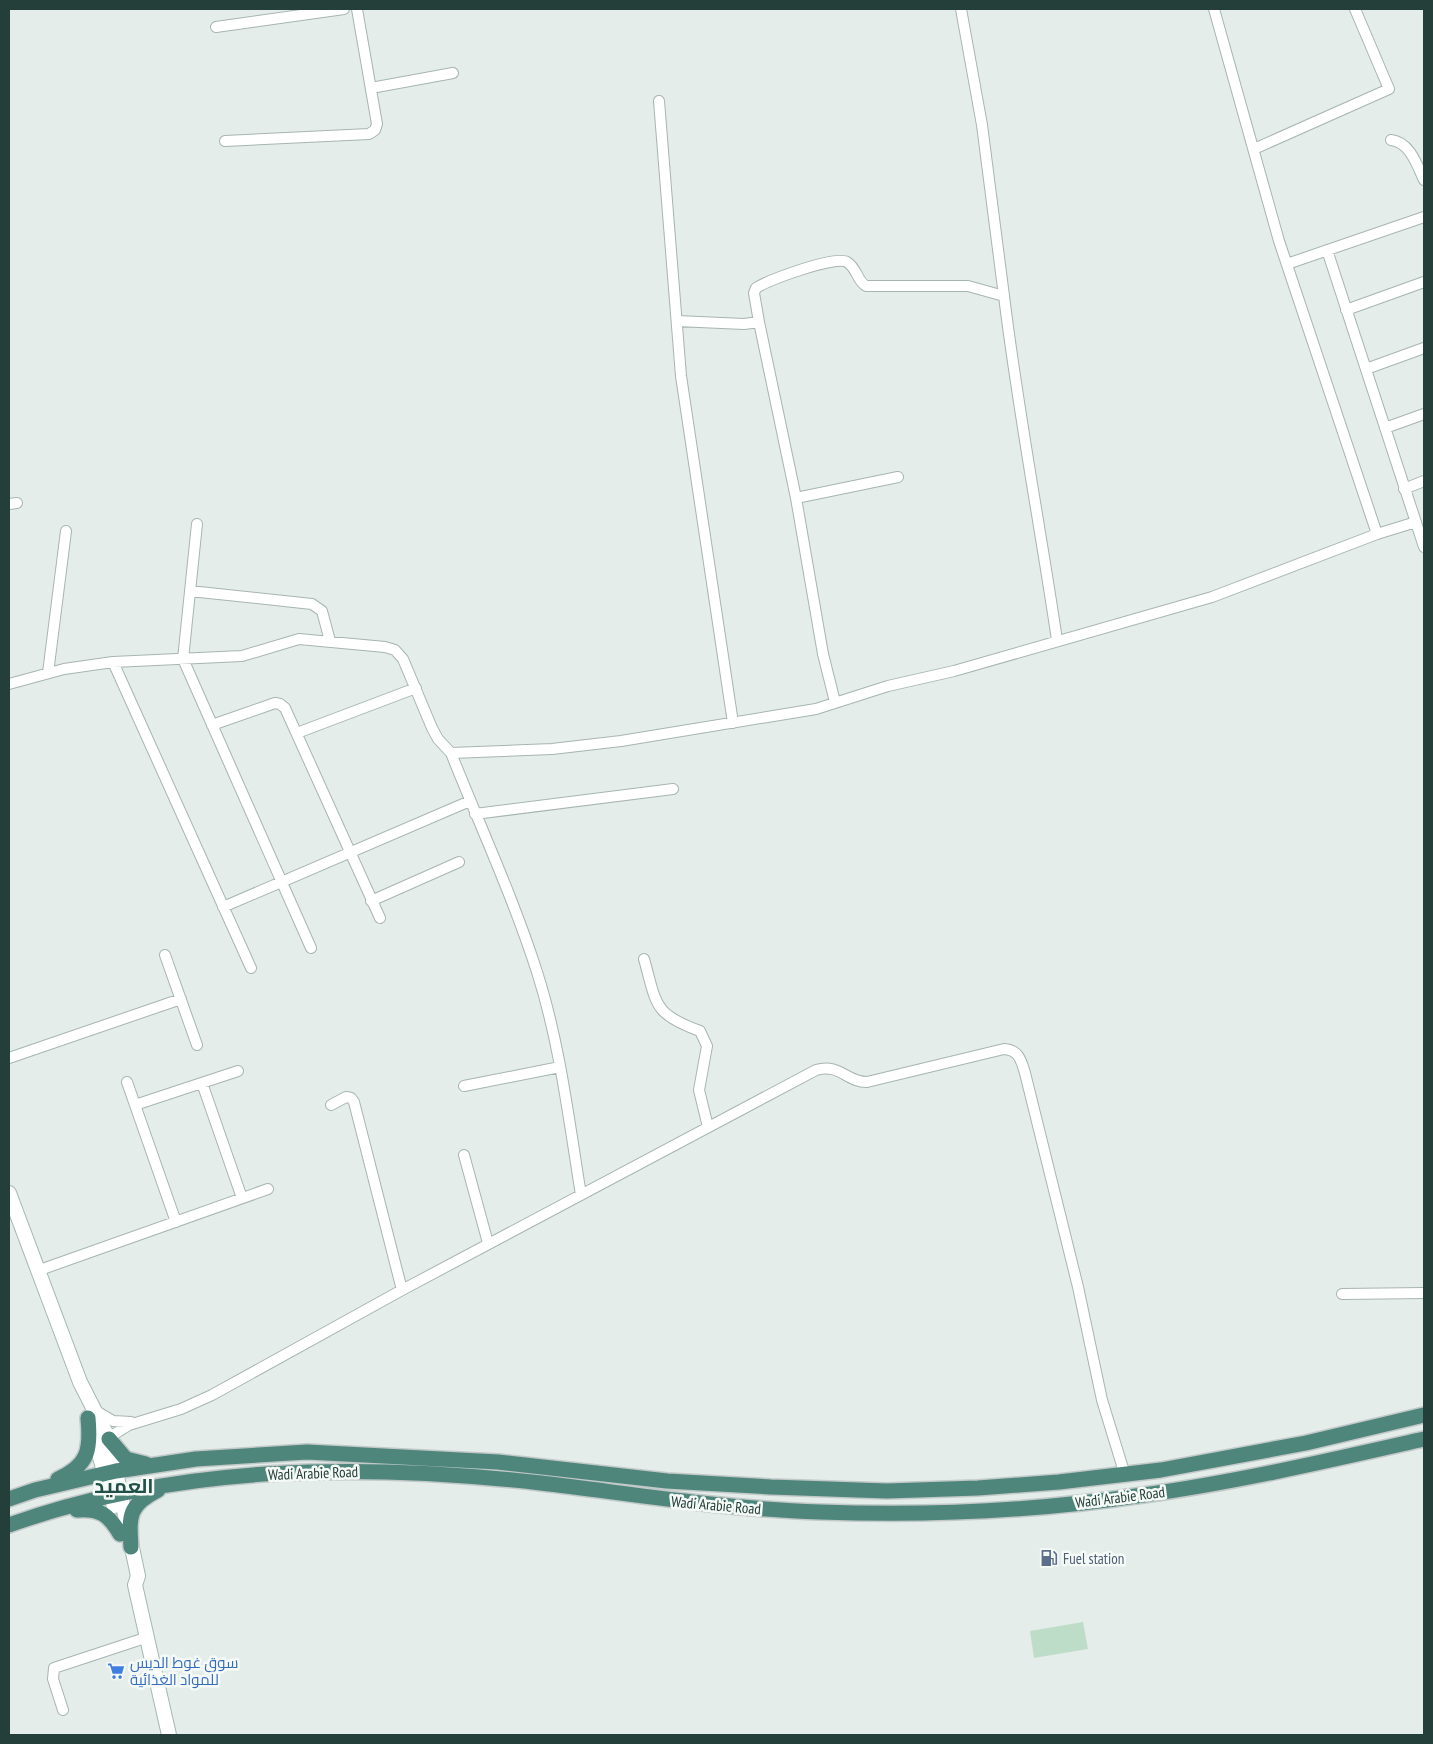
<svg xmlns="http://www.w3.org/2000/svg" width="1433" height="1744" font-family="'PT Sans Narrow',Cairo,sans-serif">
	<rect width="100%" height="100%" fill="#e4edea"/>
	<path fill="#beddc9" d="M1083,1622l5,27 -54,9 -4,-27z"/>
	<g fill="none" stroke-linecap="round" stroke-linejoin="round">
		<g stroke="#a7b5b1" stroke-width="12">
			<path id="minor" d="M216,27l128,-18
				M371,88l82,-15
				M659,101l22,275 52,347
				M1391,140c19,2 26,25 33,40
				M225,141l144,-7 6,-4 2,-6 -20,-115
				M1254,149l135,-60 -34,-80
				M1327,250l97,297
				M1287,264l137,-47
				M1004,296c14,115 36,229 53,344
				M1346,310l78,-28
				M677,321l67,3 15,-2 37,176 27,156 12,48
				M759,322l-5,-29 2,-5c13,-8 79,-33 91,-26 10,6 10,19 19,24h102l36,10 -22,-171 -21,-116
				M1366,369l58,-21
				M1385,428l39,-14
				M1404,489l20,-8
				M796,498l102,-21
				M9,504l8,-1
				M197,524l-14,135 128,289
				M1377,534l39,-12
				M190,591l122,13 10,7 8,30
				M113,662l138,306
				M48,673l18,-142
				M9,684l55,-15 49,-7 129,-6 57,-17 86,8 10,3 8,9 29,69 6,11 13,14c29,73 62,144 86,219 23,72 32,149 44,223
				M212,725l63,-22 5,1 5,4 95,210
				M297,733l119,-45
				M451,753l101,-4 69,-8 195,-32 72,-23 66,-15 258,-74 165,-63 -98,-293 -65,-232
				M475,814l198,-25
				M371,901l88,-39
				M223,907l247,-106
				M165,955l32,90
				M644,959c13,46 9,55 56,72l7,15 -8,44 9,37
				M9,1058l172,-59
				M127,1082l49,140
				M202,1083l40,115
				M464,1086l96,-19
				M135,1105l103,-34
				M331,1105l15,-8 5,1 3,4 48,188
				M464,1155l24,88
				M37,1271l231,-82
				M1342,1294l82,-1
				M96,1411l17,10 18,1
				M108,1438l21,-13 52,-16 31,-14 190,-105 414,-220c24,-7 30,12 51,12l137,-33c15,1 17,11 21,24l53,214 24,113 23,75
				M63,1710l-10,-31 1,-11 94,-31"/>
		</g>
		<g stroke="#a3b8b3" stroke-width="16">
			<path id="secondary" d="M9,1193l71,189 29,57 29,137 -3,9
				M91,1426l23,80
				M135,1585l34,150"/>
		</g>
		<g stroke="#c2c9c8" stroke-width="18">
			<path id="trunk" d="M109,1439l17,20 20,5
				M58,1479c31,-14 33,-30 30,-61
				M9,1499l26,-9 81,-19 80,-12 111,-7 191,10 169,19 104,6 116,4 91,-3 81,-6 102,-12 145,-27 118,-28
				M77,1510c23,-2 32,5 43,24
				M9,1525c170,-61 354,-62 532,-42 93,11 185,26 279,29 107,4 217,-1 323,-17 94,-13 188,-35 281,-56
				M131,1547c-2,-31 -3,-42 27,-57"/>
		</g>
		<use href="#minor" stroke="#fff" stroke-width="10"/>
		<use href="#secondary" stroke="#fff" stroke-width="14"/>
		<use href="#trunk" stroke="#4e867c" stroke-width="15"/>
	</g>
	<defs>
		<g id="fuel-bare" transform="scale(1.35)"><path d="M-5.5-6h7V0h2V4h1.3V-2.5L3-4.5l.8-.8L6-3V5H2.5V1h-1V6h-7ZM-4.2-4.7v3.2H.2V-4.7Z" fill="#5c6f8a" stroke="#f5faf7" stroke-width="2.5" paint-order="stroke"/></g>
		<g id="supermarket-bare" transform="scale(1.35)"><path d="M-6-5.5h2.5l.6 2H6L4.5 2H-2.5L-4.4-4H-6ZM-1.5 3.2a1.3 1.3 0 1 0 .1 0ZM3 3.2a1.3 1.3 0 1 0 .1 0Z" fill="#3f7fe0" stroke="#f5faf7" stroke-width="2.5" paint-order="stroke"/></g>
	</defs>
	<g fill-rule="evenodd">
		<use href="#fuel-bare" x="1049" y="1558"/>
		<use href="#supermarket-bare" x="116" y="1671"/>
	</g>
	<g text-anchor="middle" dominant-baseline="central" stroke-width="5" stroke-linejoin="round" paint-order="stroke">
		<g font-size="15" fill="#243e39" stroke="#f5faf7">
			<text transform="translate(313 1473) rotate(-2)">Wadi Arabie Road</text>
			<text transform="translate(1120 1497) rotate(-7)">Wadi Arabie Road</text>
			<text transform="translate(716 1505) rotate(5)">Wadi Arabie Road</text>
		</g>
		<g font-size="15" fill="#4e5e75" stroke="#f5faf7" text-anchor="start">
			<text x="1063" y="1558">Fuel station</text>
		</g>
		<g font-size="15" fill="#366cbe" stroke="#f5faf7" text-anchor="start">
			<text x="130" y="1662">سوق غوط الديس<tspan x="130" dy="17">للمواد الغذائية</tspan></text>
		</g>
		<g font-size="20" font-weight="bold" fill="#205048" stroke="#f5faf7">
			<text x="124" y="1486">العميد</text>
		</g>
	</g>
	<rect width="1433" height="1744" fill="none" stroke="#243e39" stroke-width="20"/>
</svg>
